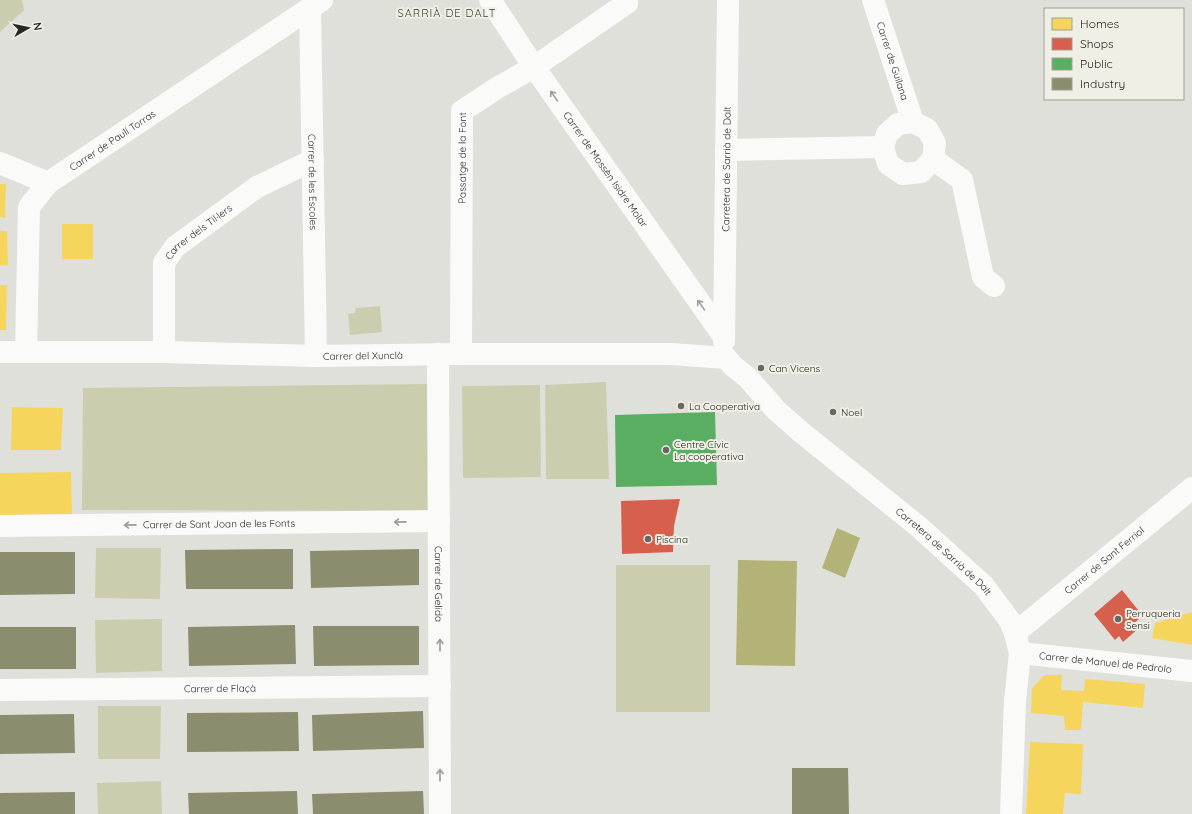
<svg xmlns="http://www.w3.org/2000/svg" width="1192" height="814" font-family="Quicksand,sans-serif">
	<rect width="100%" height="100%" fill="#e0e0da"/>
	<path fill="#cccdaf" d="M0,0h22l2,10 -24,22z
		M380,306l2,26 -32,3 -2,-21 7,-1 1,-5z
		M606,382l3,97h-63l-1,-94z
		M427,384l3,127 -348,-1 1,-122z
		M540,385l1,92 -78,1 -1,-92z
		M96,548h65l-1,51 -65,-1z
		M616,565h94v147h-94z
		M162,619v52l-66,2 -1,-53z
		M98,706h63l-1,53h-62z
		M161,781l1,33h-64l-1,-31z"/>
	<path fill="#b3b377" d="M837,528l23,10 -15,40 -23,-10z
		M738,560l59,1 -2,105 -59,-1z"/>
	<path fill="#f6d55c" d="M0,184h6l-1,34 -5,-1z
		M62,224h31v35h-31z
		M0,231h7l1,34h-8z
		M0,285h7l-1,45h-6z
		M12,407l51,1 -2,42h-50z
		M71,472l1,42 -72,1v-42z
		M1192,612v33l-40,-7 3,-15z
		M1044,675h18l-1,15 23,1 1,-12 60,5 -2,24 -60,-6 -2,28h-16l-1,-14 -33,-3 1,-24z
		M1030,742l53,2 -2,50 -16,-1 -2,21h-37z"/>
	<path fill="#d6604d" d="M680,499l-6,27 -1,26 -51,2 -1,-53z
		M1122,590l21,26 -9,7 5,5 -16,14 -4,-6 -4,4 -21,-26z"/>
	<path fill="#5aae61" d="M715,412l2,73 -101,2 -1,-72z"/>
	<path fill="#8c8c6e" d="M293,549v40h-107l-1,-39z
		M419,549v36l-108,3 -1,-37z
		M0,552h75v42l-75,1z
		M295,625l1,39 -107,2 -1,-39z
		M313,626h106v39l-105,1z
		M0,627h76v42h-76z
		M423,711l1,37 -111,3 -1,-36z
		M298,712l1,39 -112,1v-39z
		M74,714l1,39 -75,1v-39z
		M792,768h56l1,46h-57z
		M297,791l1,23h-109l-1,-21z
		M423,791l1,23h-111l-1,-20z
		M75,792v22h-75v-21z"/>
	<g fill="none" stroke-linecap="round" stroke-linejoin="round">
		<g stroke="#fafaf9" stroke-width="22">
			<path id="s1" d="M490,0l44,67 190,270"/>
			<path id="s2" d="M873,0l40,122"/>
			<path id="s3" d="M310,8l6,348"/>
			<path d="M913,122l14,7 8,14 -2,16 -12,13 -18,2 -15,-10 -5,-17 4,-13 11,-10z"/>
			<path d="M726,150l157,-3"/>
			<path d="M933,159l29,21 21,97 11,9"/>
			<path d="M0,163l48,20"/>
			<path id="s4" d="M724,341l4,-341"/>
			<path id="s5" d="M0,352h164l152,4 145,-2h210l55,4"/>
			<path id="s6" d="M26,352l3,-145 19,-24 274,-183"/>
			<path id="s7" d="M164,352v-89l11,-16 82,-60 56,-27"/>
			<path id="s8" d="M438,354l2,460"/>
			<path id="s9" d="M461,354l1,-243 35,-23 37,-21 93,-64"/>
			<path id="s10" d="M726,358l7,8 14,11 30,34 24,21 118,95 65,59 26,35 5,12 5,20 -5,48 -4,113"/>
			<path id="s11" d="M0,526l439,-5"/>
			<path id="s12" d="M1015,633l177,-145"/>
			<path id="s13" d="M1020,653l172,18"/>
			<path id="s14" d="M0,690l440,-4"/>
		</g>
	</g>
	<defs><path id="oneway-shaft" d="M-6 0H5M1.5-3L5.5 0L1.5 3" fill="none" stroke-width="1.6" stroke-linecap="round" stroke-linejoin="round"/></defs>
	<g stroke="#9b9b99">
		<use href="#oneway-shaft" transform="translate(554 96) rotate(-125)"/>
		<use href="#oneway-shaft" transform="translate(701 305) rotate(-125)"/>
		<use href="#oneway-shaft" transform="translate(400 522) rotate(179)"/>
		<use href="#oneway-shaft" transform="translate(130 525) rotate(179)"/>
		<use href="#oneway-shaft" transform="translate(440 645) rotate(-90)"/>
		<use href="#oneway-shaft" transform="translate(440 775) rotate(-90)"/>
	</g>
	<g fill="#686863" stroke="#efefe5" stroke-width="1.5">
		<circle cx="761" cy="368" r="4"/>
		<circle cx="681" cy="406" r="4"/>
		<circle cx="833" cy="412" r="4"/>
		<circle cx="666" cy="450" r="4"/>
		<circle cx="648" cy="539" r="4"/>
		<circle cx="1118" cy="619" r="4"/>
	</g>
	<g text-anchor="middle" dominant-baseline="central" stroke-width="4" stroke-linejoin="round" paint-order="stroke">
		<g font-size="10" fill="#272723" stroke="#efefe5">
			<text stroke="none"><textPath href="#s2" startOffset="64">Carrer de Guilana</textPath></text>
			<text stroke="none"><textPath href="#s6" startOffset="253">Carrer de Paulí Torras</textPath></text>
			<text stroke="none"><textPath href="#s9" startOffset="196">Passatge de la Font</textPath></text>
			<text stroke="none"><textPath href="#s1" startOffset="205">Carrer de Mossèn Isidre Molar</textPath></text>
			<text stroke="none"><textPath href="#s4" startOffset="172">Carretera de Sarrià de Dalt</textPath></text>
			<text stroke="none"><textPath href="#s3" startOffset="174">Carrer de les Escoles</textPath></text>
			<text stroke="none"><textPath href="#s7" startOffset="136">Carrer dels Til·lers</textPath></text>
			<text stroke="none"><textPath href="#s5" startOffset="363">Carrer del Xunclà</textPath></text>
			<text stroke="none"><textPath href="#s11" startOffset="219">Carrer de Sant Joan de les Fonts</textPath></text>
			<text stroke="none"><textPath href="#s10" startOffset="292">Carretera de Sarrià de Dalt</textPath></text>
			<text stroke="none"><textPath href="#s12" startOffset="115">Carrer de Sant Ferriol</textPath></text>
			<text stroke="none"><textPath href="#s8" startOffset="230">Carrer de Gelida</textPath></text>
			<text stroke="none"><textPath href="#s13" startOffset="86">Carrer de Manuel de Pedrolo</textPath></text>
			<text stroke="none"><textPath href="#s14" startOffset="220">Carrer de Flaçà</textPath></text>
		</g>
		<g font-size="10" fill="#272723" stroke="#efefe5" text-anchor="start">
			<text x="769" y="368">Can Vicens</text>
			<text x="689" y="406">La Cooperativa</text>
			<text x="841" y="412">Noel</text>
			<text x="674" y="444">Centre Cívic<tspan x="674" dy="12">La cooperativa</tspan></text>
			<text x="656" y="539">Piscina</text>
			<text x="1126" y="613">Perruqueria<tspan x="1126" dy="12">Sensi</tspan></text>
		</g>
		<g font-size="11" letter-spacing="1" fill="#3f4038" stroke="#efefe5">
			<text x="447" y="13">SARRIÀ DE DALT</text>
		</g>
	</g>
	<rect x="1044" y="8" width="140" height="92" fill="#efefe5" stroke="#9f9f97"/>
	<rect x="1052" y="18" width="20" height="12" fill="#f6d55c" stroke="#9f9f97"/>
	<text x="1080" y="28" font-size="12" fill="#272723">Homes</text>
	<rect x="1052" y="38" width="20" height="12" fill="#d6604d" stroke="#9f9f97"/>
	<text x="1080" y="48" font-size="12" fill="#272723">Shops</text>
	<rect x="1052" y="58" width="20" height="12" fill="#5aae61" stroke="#9f9f97"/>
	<text x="1080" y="68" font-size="12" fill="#272723">Public</text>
	<rect x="1052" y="78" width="20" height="12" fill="#8c8c6e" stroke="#9f9f97"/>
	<text x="1080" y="88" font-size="12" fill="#272723">Industry</text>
	<g transform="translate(28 28) rotate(81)" stroke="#efefe5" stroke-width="3" paint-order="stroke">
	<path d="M0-3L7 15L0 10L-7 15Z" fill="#272723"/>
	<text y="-6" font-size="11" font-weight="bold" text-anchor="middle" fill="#272723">N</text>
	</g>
</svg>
